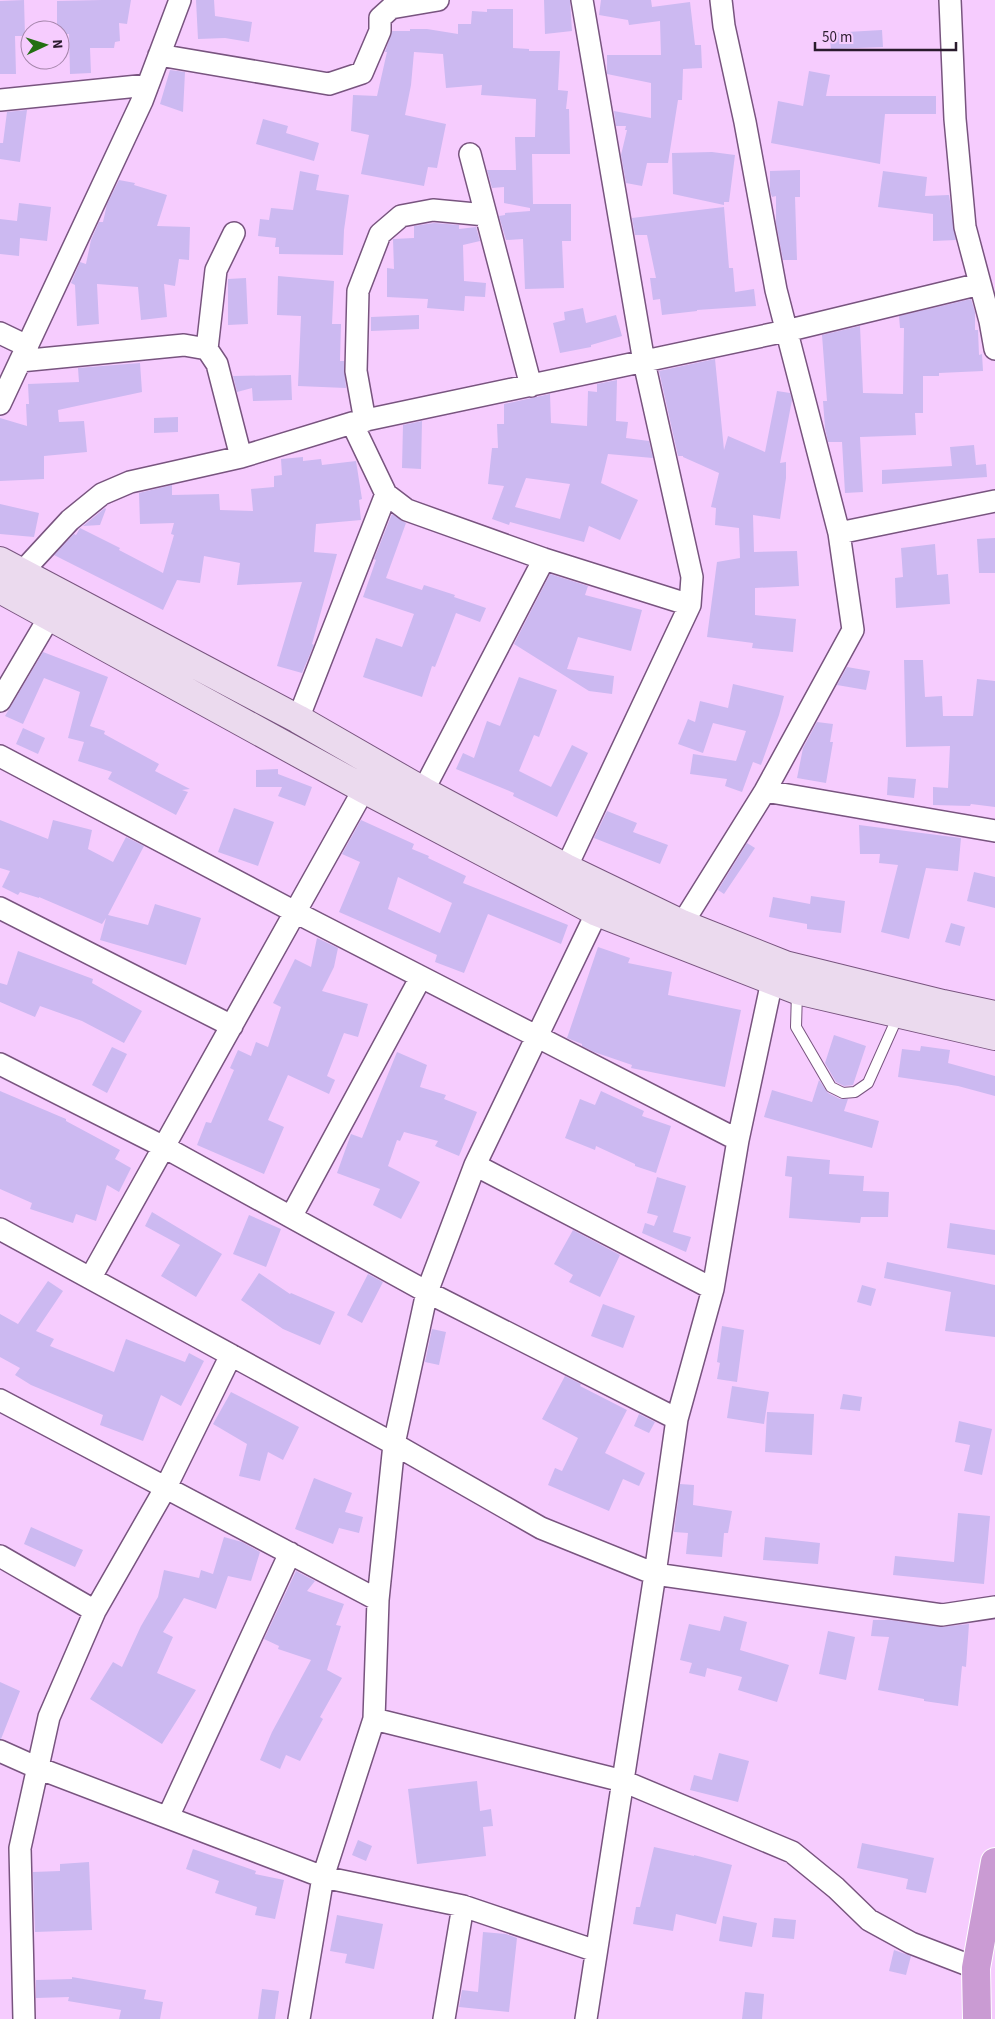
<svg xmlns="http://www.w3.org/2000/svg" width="995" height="2019" font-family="'Source Sans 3',sans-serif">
	<rect width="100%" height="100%" fill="#f6ccfe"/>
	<path fill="#ccb9f1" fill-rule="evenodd" d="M24,0l1,36h-10l1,38h-16v-73z
		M102,0h29l-4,24 -8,-1 1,18 -5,1 -1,6h-24l1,25 -21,1 -1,-40h-9v-4h-3v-29z
		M196,0h18l1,16 37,6 -3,20 -24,-4 -27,1z
		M544,0h26l2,31 -27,3z
		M601,0h50l1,7 38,-5 5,43h6l1,23 -19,1 -1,31h-4l-10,63h-21l-5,23 -16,-3 -5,-28 6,-25h-2l1,-4h-10l-2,-15 37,7v-35l-44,-9v-19h54l-1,-34 -31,4 -1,-5 -29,-5z
		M487,9h26v39l16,1v2h31l-2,39 10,1 -2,18h3l1,45h-38l1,50h38v37h-9l2,47 -39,1 -2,-50 -17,1 -7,-24 6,-1v-2l25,-2v-3l-26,-5v-16l-12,1 -5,-18h29l-1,-33h20l1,-38 -55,-4 1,-10 -36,3 -3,-34 -29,-2 -3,33 -6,30 41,9 -9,44 -9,-1 -4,19 -63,-12 8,-39 -18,-4 2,-36 24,1 10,-44h-2l7,-21h18v-2h17l31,5v-10h13l1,-13 15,1z
		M882,30l1,17 -52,2 -2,-16z
		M170,70l15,2 -2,40 -23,-8z
		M809,71l21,4 -4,21h110v18h-51l-5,50 -109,-21 7,-42 25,5z
		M27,110l-7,52 -20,-3v-16h3l4,-31z
		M263,119l25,7 -2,7 33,10 -5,18 -58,-17z
		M712,152l23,3 -6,47h-5v3l-51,-11 -1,-41z
		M800,170v27h-5l2,63h-14l-7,-37v-27l-4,1 -2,-6v-20z
		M300,171l19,4 -3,15 33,5 -5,35 -1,25 -64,-1v-7h-4l1,-9 -18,-2 2,-17 9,1 2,-12 22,2z
		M883,171l44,6 -2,19 24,-1 7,45 -23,1v-27l-55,-7z
		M119,180l16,3 -1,2 33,10 -10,31 33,1 -1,33 -10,-1 -4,27 -11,-2 3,33 -26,3 -3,-33 -41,-3 2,40 -22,2 -2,-41 -4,-2 9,-21 6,2 5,-24 8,-18h4l4,-18z
		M19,203l32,4 -4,34 -27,-3 -1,18 -19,-2v-35l17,2z
		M724,207l5,61h4l2,24 19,-3 2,17 -59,4v1l-35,4 -2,-16 -7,1 -3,-22h6l-9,-43h-12l-3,-17z
		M434,223l25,2v4l17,-2 4,14 -17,4 1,36 22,2 -1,14 -20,-1 -1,15 -37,-3 1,-9 -41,-2v-29l7,1 -1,-30 21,-1v-12z
		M278,276l56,5 -2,43h9l-1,37h4l2,27 -48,-2 3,-70 -24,-1z
		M246,278l2,46 -20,1v-46z
		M971,299l4,13v18h3l1,25 3,-1 1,17 -44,2v3h-16v37h-8l1,22 -56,2 3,55 -18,1 -3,-51h-14l-3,-14 -2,-27h4l-5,-66 38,-9 3,67 40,1 1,-66h-4l-1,-12z
		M583,308l3,15 30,-8 6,21 -31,9v2l-31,6 -7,-30 12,-3 -1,-8z
		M419,315v14l-48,2v-14z
		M715,359l9,91 4,-14 37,16 12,-61 13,2 2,7 -12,63 6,-1v16l-6,41 -27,-4 1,37 43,-1 2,35 -44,2v27l41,4 -3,33 -41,-4 1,-5 -46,-6 10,-75 23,-4 -1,-30 -24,-3 1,-17 -5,-1 8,-34 -36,-16v-1h-5l-19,-85z
		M140,363l2,29 -84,18 1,12 25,-1 3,31 -43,4v23l-44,2v-63l27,8 -1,-22h3l-1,-20 51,-2 -1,-14z
		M291,375l1,25 -39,1 -1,-13 -15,4 -4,-16z
		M617,380l-1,41 12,1 -2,16 23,3 4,17 -45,-4 -7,29 37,17 -18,40 -31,-14 -5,16 -74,-20 -1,3 -17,-6 12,-33 -16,-2 4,-36h6l-1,-24h7v-20l46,-10 1,29 36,3 1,-35 9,1v-8zM526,478l44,6 -10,35 -45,-12z
		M178,417v15l-24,1v-15z
		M422,421l-1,48 -19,-1 1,-43z
		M974,445l2,20 10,-1 1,13 -105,7v-14l70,-4 -2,-19z
		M303,457v4l18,-2 1,6 34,-4 6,38 -3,1 2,20 -45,4 -2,28 23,2 -25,90 2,1 -12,28 -25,-7 25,-84 -65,3 3,-22 -36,-7 -4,27 -23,-3 -14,30 -109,-55 20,-21 2,1 4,-7 40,20 -1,2 44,23 11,-38 -3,-1 3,-11 -34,1 -1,-31 33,-8v10l47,-1 1,16 33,1 -2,-22 23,-2v-11l8,-1 -1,-16z
		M0,504l39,9 -5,24 -34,-3z
		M105,508l1,1 -6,16 -17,1z
		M392,514l14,9 -20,55 36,12 2,-5 31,10 -1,2 32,11 -6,14 -24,-9 -21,54 -3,-1 -10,31 -59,-20 13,-39 26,9 12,-33 -51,-17 13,-37 -2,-1z
		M995,538v35h-16l-2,-34z
		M935,544l2,31 11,-1 2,30 -54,4 -1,-30 8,-1 -2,-29z
		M550,574l38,12 -3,9 57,15 -11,41 -53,-14 -11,32 47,7 -2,18 -23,-3 -75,-47z
		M43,652l65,25 -18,49 15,5 -1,3 55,30 -4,7 35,18 -8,1 6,2 -12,23 -68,-36 4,-7 -34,-11 6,-19 -16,-4 12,-46 -36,-14 -21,46 -18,-8z
		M904,660h19l2,37 17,-1 1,20h30l4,-37 18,2v126l-24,-3 -1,2 -37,-1v-18l15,1 2,-42 -44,1z
		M847,667l23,4 -4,19 -29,-5z
		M519,677l38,13 -18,47 -5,-2 -15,36 32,16 21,-42 16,8 -31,64 -44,-21 1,-3 -58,-24 7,-16 11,5 13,-37 13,5z
		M733,684l51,12 -5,19 -18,50 -8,-3 -11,30 -17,-6 2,-7 -37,-5 3,-20 43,7 10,-30 -33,-8 -10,30 -25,-9 10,-25 7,3 5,-21 28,7z
		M817,722l16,2 -3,18h3l-7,41 -29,-5 6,-30z
		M23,728l22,10 -7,16 -22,-10z
		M278,769v5l34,13 -7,19 -27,-10 4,-9h-26v-17z
		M888,777l28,2 -2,19 -27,-3z
		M234,808l40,14 -16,44 -40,-14z
		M607,811l30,12 -4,9 35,13 -8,19 -66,-26z
		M0,820l48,19 5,-19 39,10 -4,19 25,13 13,-25 18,9 -36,69 40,10 7,-21 46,14 -15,47 -86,-25 6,-22 -4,6 -63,-27v1l-19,-6 -2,3 -16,-8 8,-16 -10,-3z
		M361,820l53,24 -2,5 17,7 -1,2 38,18 -3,7 105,42 -7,19 -73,-30 -24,59 -29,-11 2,-7 -98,-43 21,-50 -18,-8zM398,877l54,26 -12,30 -52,-24z
		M859,825l102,13 -3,33 -32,-3 -17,71 -28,-7 17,-67 -19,-2 1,-9h-20z
		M747,843l8,5 -31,46 -6,-4z
		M974,872l21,5v31l-28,-7z
		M811,896l34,5 -4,32 -34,-4v-5l-38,-7 4,-20 37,7z
		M951,923l14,4 -5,19 -15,-4z
		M317,938l21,10 -4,19 -12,24 46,13 -10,33 -14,-4 -17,43 8,4 -6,14 -41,-19 -20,45 16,7 -20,47 -67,-29 9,-23 5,1 23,-53 -4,-2 8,-18 13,6 5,-14 12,5 13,-40 -8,-4 22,-44 16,8z
		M598,947l32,11 -2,5 44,9 -4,23 73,15 -16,77 -94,-19 1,-3 -38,-13 -12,-6v-2l-15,-6z
		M18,951l75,28 -1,4 50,28 -18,32 -42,-22 -42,-15 -5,11 -35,-15v-19l7,2z
		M834,1035l32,11 -13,39 -9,1 -8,-4 -11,-19z
		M921,1046l29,4 -2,13 47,13v20l-37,-10 -60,-9 4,-28 18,2z
		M112,1047l15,7 -20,39 -15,-8z
		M397,1052l30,13 -7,22 26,8 -2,4 33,13 -18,44 -24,-10 3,-5 -34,-9 -4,9 -3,-1 -9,26 32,16 -19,37 -28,-14 7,-16 -43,-16 14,-39 11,4z
		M819,1080l9,13 12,6h8l-4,12 35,10 -7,27 -108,-31 8,-27 40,12z
		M0,1091l66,28v2l54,29 -5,9 16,9 -12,24 -12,-7 -11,36 -20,-7 -3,9 -43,-14 2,-6 -32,-14z
		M601,1091l43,20 -2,5 29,10 -15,47 -21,-7v-2l-39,-18 -1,4 -30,-12 15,-39 15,6z
		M787,1156l43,4 -1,14 35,2 -1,15 26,1 -1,25h-27l-1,6 -71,-5 3,-41 -7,-1z
		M657,1177l29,9 -13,46 18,5 -5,15 -44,-19 3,-10 9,3 4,-10 -11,-3z
		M152,1212l70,42 -26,43 -35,-21 19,-31 -35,-19z
		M249,1215l32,14 -15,38 -33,-13z
		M950,1223l45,7v25l-48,-7z
		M573,1230l47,25 -20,42 -31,-15 4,-7 -19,-11z
		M887,1262l108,23v52l-50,-6 6,-39 -67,-14z
		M259,1273l31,21 1,-1 44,19 -15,33 -37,-16 -42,-29z
		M368,1274l15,8 -21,41 -15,-8z
		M48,1281l15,10 -27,40 18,8 -4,7 64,26 12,-33 59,23 4,-9 15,8 -23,45 -20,-11 -18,46 -43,-16 3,-10 -72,-30 -16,-10 5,-7 -20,-11v-43l18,10z
		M862,1285l14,4 -5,17 -14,-4z
		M603,1304l32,12 -12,32 -32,-12z
		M722,1326l22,4 -7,52 -20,-3 3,-16 -3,-1z
		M432,1329l14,3 -7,33 -14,-3z
		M565,1376l16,8 -1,2 47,24 -22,43 40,20 -6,13 -16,-7 -14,32 -61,-26 7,-17 7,3 16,-33 -36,-19z
		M732,1386l37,6 -5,32 -37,-6z
		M231,1392l68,35 -16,33 -15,-8 -8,29 -21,-5 8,-32 -34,-20z
		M843,1394l19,3 -2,14 -20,-2z
		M767,1412l47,2 -2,41 -47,-3z
		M639,1414l16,8 -6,11 -15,-7z
		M959,1421l33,8 -10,46 -18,-4 6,-26 -15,-3z
		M314,1478l38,15 -7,19 18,5 -4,16 -20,-5 -6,16 -38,-15z
		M680,1484l14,1 -1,20 39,6 -4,22h-4l-2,24 -36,-3 2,-21 -14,-1z
		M958,1513l32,3 -6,68 -91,-9 2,-19 59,6z
		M31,1527l52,23 -8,17 -51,-23z
		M224,1537l18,5 18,10 -9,29 -23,-5 -12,33 -32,-11 -21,34 10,5 -16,36 39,17 -34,54 -72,-45 23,-37 9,5 19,-41 17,-29 6,-27 35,8 2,-8 12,4z
		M765,1537l55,6 -2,21 -55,-4z
		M296,1571l19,10 -8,10 37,13 -8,21 5,1 -14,44 15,8 -22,39 3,2 -23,42 -14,-6 -6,14 -20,-9 12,-28 39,-72 -33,-11 1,-3 -15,-7z
		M724,1616l23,6 -7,28 49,15 -12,37 -39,-12 4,-13 -35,-9 -2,9 -16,-4 3,-10 -12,-3 9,-36 31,7z
		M873,1620h17l50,7 29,-3 -3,43 -4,-1 -4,40 -34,-5v-2l-46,-9 11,-53 -18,-1z
		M828,1631l27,6 -9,43 -27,-6z
		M0,1682l20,9 -19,48h-1z
		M719,1753l30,8 -11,41 -48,-12 4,-15 18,5z
		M477,1781l3,30 11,-2 2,17 -10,1 3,29 -69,8 -9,-75z
		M358,1840l14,6 -6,15 -14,-6z
		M862,1843l72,15 -8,35 -20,-4 2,-10 -51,-11z
		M654,1847l40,9v-1l38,10 -16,59 -40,-10 -3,17 -40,-7 3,-17h4z
		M193,1849l63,22 -1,3 29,6 -9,39 -20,-4 2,-8 -42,-14 4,-12 -33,-12z
		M89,1862l3,68 -57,2 -2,-60 27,-1v-7z
		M337,1915l46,9 -9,45 -29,-6 2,-9 -17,-3z
		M723,1916l34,7 -5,24 -33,-6z
		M774,1918l22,2 -2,19 -22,-2z
		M483,1932l23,2 11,4 -8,74 -50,-5 3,-17 16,2z
		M894,1950l17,6 -5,19 -17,-4z
		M72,1977l74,13 -2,9 19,3 -3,17h-41l2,-9 -53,-9 1,-4 -33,1v-18l36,-1z
		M262,1989l17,2 -4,28h-17z
		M745,1992l19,2 -2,25h-20z"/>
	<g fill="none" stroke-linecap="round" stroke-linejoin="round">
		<g stroke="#78547f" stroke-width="12">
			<path id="service" d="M797,992l-1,35 35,60 12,6 12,-1 13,-9 30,-67"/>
		</g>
		<g stroke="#78547f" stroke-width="24">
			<path id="minor" d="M950,0l5,119 10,108 25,94 5,28
				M159,55l170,29 33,-11 18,-42v-13l11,-10 47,-8
				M0,100l148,-15
				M470,154l61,232
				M0,333l27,13
				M207,349l9,-79 18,-37
				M20,361l164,-16 23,4 10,15 24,93
				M0,404l142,-303 38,-101
				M365,421l-9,-50 2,-80 22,-57 21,-18 32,-6 53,5
				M352,423l34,71 21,16 137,49 146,46
				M839,533l156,-32
				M22,572l48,-52 32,-26 28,-12 111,-25 111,-34 434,-92 194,-47
				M0,701l50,-85
				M298,719l88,-225
				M0,756l295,156 443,228
				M423,791l121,-232
				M765,791l230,40
				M566,868l124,-263 2,-28 -48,-215 -62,-362
				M0,908l232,118
				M682,924l83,-133 88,-161 -14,-97 -63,-243 -31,-168 -21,-96 -3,-26
				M0,1064l164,83 263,145 250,127
				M475,1165l238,124
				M291,1217l130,-240
				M0,1229l394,215 147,84 114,46 287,41 53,-8
				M91,1277l273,-488
				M0,1400l378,200
				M0,1556l95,55
				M374,1719l249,62 169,71 44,36 33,32 42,23 65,25
				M0,1751l38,17 285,109 140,29 133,45
				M168,1817l122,-264
				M24,2019l-4,-171 29,-131 46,-106 71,-124 65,-132
				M299,2019l24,-142 51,-158 4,-119 16,-156 33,-152 48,-127 122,-253
				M444,2019l19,-113
				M586,2019l69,-445 22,-155 36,-130 25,-149 34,-159"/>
		</g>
		<g stroke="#78547f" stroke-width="30">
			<path id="secondary" d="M0,561l298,158 125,72 143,77 116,56 103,41 158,39 52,11
				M0,589l364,200 233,123 200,78 198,46"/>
		</g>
		<g stroke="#fff" stroke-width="30">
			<path id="trunk" d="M977,2019l-1,-51 19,-106"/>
		</g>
		<use href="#service" stroke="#fff" stroke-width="10"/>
		<use href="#minor" stroke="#fff" stroke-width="21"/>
		<use href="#secondary" stroke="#ebdaee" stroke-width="28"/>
		<use href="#trunk" stroke="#ca9bd3" stroke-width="28"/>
	</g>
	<g transform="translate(45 45) rotate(86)"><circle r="24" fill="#f6ccfe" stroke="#a485aa"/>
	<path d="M0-4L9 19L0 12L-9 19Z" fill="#236f12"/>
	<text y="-8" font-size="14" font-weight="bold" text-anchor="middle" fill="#2a1b2d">N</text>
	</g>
	<path d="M815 42v8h141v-8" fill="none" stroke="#2a1b2d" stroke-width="2.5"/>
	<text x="822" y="42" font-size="15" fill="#2a1b2d" stroke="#f6ccfe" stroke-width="4" paint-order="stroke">50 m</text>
</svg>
